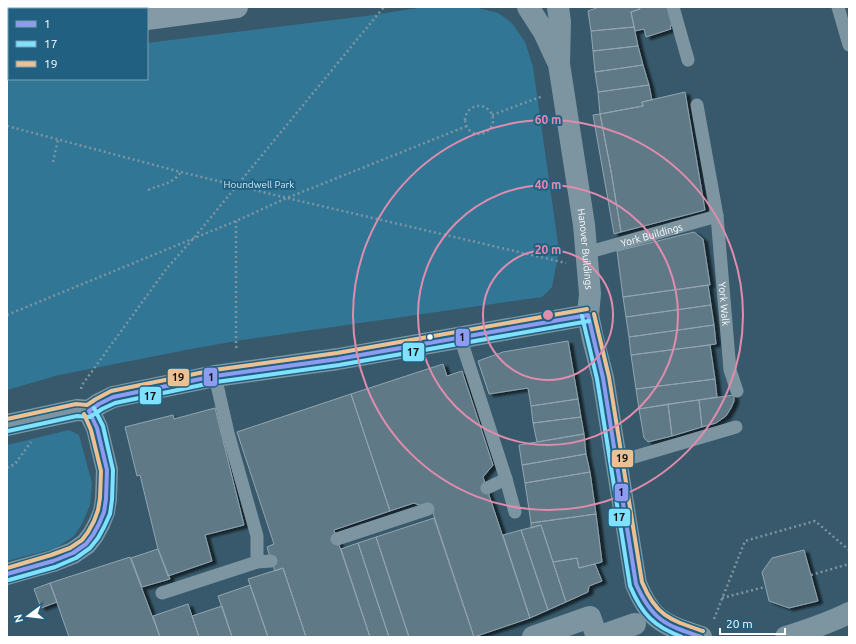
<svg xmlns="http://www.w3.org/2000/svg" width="856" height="644" font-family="Ubuntu,sans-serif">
	<defs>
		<filter id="shadow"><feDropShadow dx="4.5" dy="2.5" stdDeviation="1" flood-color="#0009"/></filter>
	</defs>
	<rect width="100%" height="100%" fill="#37596b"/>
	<path fill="#327696" d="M425,7h49l24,6 14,10 13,19 8,25 26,184 -7,36 -10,10 -300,43 -51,9 -132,26 -52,15v-329h2v18h138v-36l219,-27z
		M69,430l10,5 13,48 -2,22 -8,19 -8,12 -18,12 -49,13v-116z"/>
	<path fill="#607987" stroke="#91a5b0" filter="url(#shadow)" d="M599,7h40l1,2 -9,3 3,15 -43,4 -3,-20z
		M639,7h31l4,18 -4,1 1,3 -25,8 -2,-8 -9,2 -4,-19 9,-3z
		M634,27l4,19 -45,5 -2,-20z
		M638,46l5,19 -48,7 -2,-21z
		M643,65l6,20 -51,7 -3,-20z
		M649,85l3,15 -10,2 1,4 -43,8 -2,-22z
		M685,92l20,118 -84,22 -10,-61 -11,-57 43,-8 -1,-4z
		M600,114l11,57 10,61 -7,2 -21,-119z
		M694,232l9,7 7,46 -87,12 -6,-46z
		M708,285l3,20 -85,12 -3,-20z
		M711,305l3,20 -85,12 -3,-20z
		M714,325l2,19 -85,11 -2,-18z
		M568,341l10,58 -47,7 -3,-18 -39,6 -11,-33 25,-9z
		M710,345l5,34 -79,10 -5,-34z
		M443,364l4,12 15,-5 31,94 -10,12 47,141 -56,19 -42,-127 -18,-7 -24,8 -39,-117z
		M715,379l2,18 -78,12 -3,-20z
		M351,394l39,117 -56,19 36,107h-64l-23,-69 -8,3 -4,-10 -4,-14 7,-3 -37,-112z
		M734,395v6l-3,7 -5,8 -10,7 -14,4 -3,-27z
		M578,399l3,18 -48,6 -2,-17z
		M699,400l3,27 -30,9 -4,-32z
		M668,404l4,32 -24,6 -4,-4 -5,-29z
		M215,408l29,117 -39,10 7,26 -44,15 -10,-27 -18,-74 -3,1 -12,-49 48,-12 1,4z
		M581,417l3,17 -47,8 -4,-19z
		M584,434l2,20 -64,11 -3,-20z
		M586,454l4,18 -65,11 -3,-18z
		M590,472l6,42 -65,9 -6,-40z
		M596,514l6,48 -23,6 -2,-10 -24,4 -12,-37 -10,3v-5z
		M434,518l40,119h-65l-33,-100z
		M541,525l25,77 -18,8 -27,-80z
		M521,530l27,80 -18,8 -27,-83z
		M376,537l33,100h-20l-31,-94z
		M358,543l31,94h-19l-29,-88z
		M158,549l12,30 -28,8 -11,-29z
		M804,550l14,51 -29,7 -20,-7 -7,-29 10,-14z
		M130,557l30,80h-91l-19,-54z
		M577,558l2,10 16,-4 7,17 -13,5 -1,6 -22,10 -13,-40z
		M283,568l23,69h-38l-20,-58z
		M50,583l7,19 -16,6 -7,-19z
		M250,585l18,52h-36l-14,-41z
		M188,604l11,33h-39l-7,-21z
		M222,606l10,31h-33l-7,-21z"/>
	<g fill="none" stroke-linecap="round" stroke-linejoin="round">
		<path stroke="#7d95a1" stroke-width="2.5" stroke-dasharray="2 3" stroke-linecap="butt" d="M465 120a14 14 0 1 1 28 0a14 14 0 1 1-28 0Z
			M492,115l51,-19
			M7,126l174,46 106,26 279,65
			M53,162l5,-22
			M148,190c14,-6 23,-5 33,-18
			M236,221v125l1,4
			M7,315l229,-94 51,-23 180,-72
			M81,389l1,-4 85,-117 26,-29 190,-231v-1
			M7,468l8,-4 16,-22
			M811,575l38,-11
			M722,598l43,-11
			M714,619l31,-78 70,-20 34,29"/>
		<g stroke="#7d95a1" stroke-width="13">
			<path d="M673,7l15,53"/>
			<path d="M838,7l11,38"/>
			<path id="s1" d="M697,105l20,111 13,154 7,21"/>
			<path id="s2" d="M586,253l131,-37"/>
			<path d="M460,337l46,142 9,33"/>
			<path d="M617,462l119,-35"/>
			<path d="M487,488l19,-9"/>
			<path d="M337,539l91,-30"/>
			<path d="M257,562l14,-1"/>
			<path d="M162,593l95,-31v-26l-29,-103 -13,-57"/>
		</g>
		<g stroke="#7d95a1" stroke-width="22">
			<path d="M528,7l16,25 13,28"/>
			<path id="s3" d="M558,7l2,15 -1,42 25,161 6,69 -2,21 5,24 10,39 33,206c5,12 12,26 22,34 13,10 28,14 43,19"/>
			<path d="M7,425l70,-15 12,1 10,-7 14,-7 102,-21 123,-17 250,-44"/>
			<path d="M7,574l46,-13 20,-8 13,-9 7,-9 6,-11 5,-12 2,-13 1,-29 -10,-42 -8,-17"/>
			<path d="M533,637l57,-20 7,20"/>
			<path d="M598,637l37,-13"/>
			<path d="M786,637c22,-7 43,-14 63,-24"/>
		</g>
		<path stroke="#849aa6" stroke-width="22" d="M147,19l90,-12
			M7,38h2"/>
		<g stroke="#216081" stroke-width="7">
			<path id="bus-1" d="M588,315l15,63 33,206c16,36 29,41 65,53
				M89,411l10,-7 14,-7 102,-21 123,-17 250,-44
				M7,574l46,-13 20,-8 13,-9 7,-9 6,-11 5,-12 2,-13 1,-29 -10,-42 -8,-17"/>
		</g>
		<g stroke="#216081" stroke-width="7">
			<path id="bus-2" d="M582,316l15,63 33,207c12,28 23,40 52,51
				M8,431l69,-15 13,1 12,-8 13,-6 101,-21 123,-17 250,-44
				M9,580l46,-13 21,-9 14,-10 8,-10 6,-11 6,-13 2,-14 1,-30 -10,-44 -9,-18"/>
		</g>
		<g stroke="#216081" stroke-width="7">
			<path id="bus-3" d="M594,314l15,63 33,205c14,34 28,38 61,49
				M7,419l69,-15 11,1 9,-6 15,-8 103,-21 123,-17 250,-44
				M7,568l44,-13 19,-7 12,-8 6,-8 6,-11 4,-11 2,-12 1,-27 -10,-41 -7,-16"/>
		</g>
		<use href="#bus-1" stroke="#8d9bf1" stroke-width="4"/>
		<use href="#bus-2" stroke="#80e1ff" stroke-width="4"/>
		<use href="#bus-3" stroke="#ebc194" stroke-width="4"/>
	</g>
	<g fill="none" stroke="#e08cad" stroke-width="2">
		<circle cx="548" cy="315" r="65"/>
		<circle cx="548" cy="315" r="130"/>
		<circle cx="548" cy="315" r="195"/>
	</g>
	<circle fill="#fff" stroke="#216081" stroke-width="1.5" cx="430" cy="337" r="3.5"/>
	<g text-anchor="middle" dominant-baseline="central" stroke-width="4" stroke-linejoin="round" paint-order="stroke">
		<g font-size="10" fill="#cce8f6" stroke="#216081">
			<text x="259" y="184">Houndwell Park</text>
		</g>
		<g font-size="10" fill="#fff" stroke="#216081">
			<text stroke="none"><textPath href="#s2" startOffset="68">York Buildings</textPath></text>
			<text stroke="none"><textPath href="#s3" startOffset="244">Hanover Buildings</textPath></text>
			<text stroke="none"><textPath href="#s1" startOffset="201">York Walk</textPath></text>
		</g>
	</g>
	<circle cx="548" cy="315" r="6" fill="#e08cad" stroke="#216081" stroke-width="2"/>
	<g font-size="12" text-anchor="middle" font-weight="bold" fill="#e08cad" stroke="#216081" stroke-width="4" stroke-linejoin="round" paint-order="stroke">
		<text x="548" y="124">60 m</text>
		<text x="548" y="189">40 m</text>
		<text x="548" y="254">20 m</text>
	</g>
	<g stroke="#216081" stroke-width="1.5">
		<rect x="455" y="328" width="15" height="19" rx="4" fill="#8d9bf1"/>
		<rect x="402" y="342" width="23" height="20" rx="4" fill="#80e1ff"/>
		<rect x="203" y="367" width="15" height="20" rx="4" fill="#8d9bf1"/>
		<rect x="167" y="368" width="23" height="19" rx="4" fill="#ebc194"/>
		<rect x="139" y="386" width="23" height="19" rx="4" fill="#80e1ff"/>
		<rect x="611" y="449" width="23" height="19" rx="4" fill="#ebc194"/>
		<rect x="614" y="483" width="15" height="19" rx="4" fill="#8d9bf1"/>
		<rect x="608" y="508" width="23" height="19" rx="4" fill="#80e1ff"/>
	</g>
	<g font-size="11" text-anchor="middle" font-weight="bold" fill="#111">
		<text x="462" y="341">1</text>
		<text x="413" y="356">17</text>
		<text x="211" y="381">1</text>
		<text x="178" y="381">19</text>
		<text x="150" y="400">17</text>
		<text x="622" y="462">19</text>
		<text x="621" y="496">1</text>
		<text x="619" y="521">17</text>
	</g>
	<rect width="856" height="644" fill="none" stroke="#ffffff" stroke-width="16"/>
	<rect x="8" y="8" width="140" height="72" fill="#216081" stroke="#7aa0b3"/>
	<rect x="16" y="21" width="20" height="6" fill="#8d9bf1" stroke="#7aa0b3"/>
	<text x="44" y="28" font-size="12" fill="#ffffff">1</text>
	<rect x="16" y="41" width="20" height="6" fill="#80e1ff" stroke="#7aa0b3"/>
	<text x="44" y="48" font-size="12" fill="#ffffff">17</text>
	<rect x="16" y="61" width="20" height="6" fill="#ebc194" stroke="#7aa0b3"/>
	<text x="44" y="68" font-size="12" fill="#ffffff">19</text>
	<g transform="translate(28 616) rotate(255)" stroke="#216081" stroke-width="3" paint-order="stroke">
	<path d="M0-3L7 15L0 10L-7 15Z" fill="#ffffff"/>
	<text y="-6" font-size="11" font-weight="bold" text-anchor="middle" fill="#ffffff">N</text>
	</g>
	<path d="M720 628v6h65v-6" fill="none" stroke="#ffffff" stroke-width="2"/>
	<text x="726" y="628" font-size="12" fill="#ffffff" stroke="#216081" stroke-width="3" paint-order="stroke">20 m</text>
</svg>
